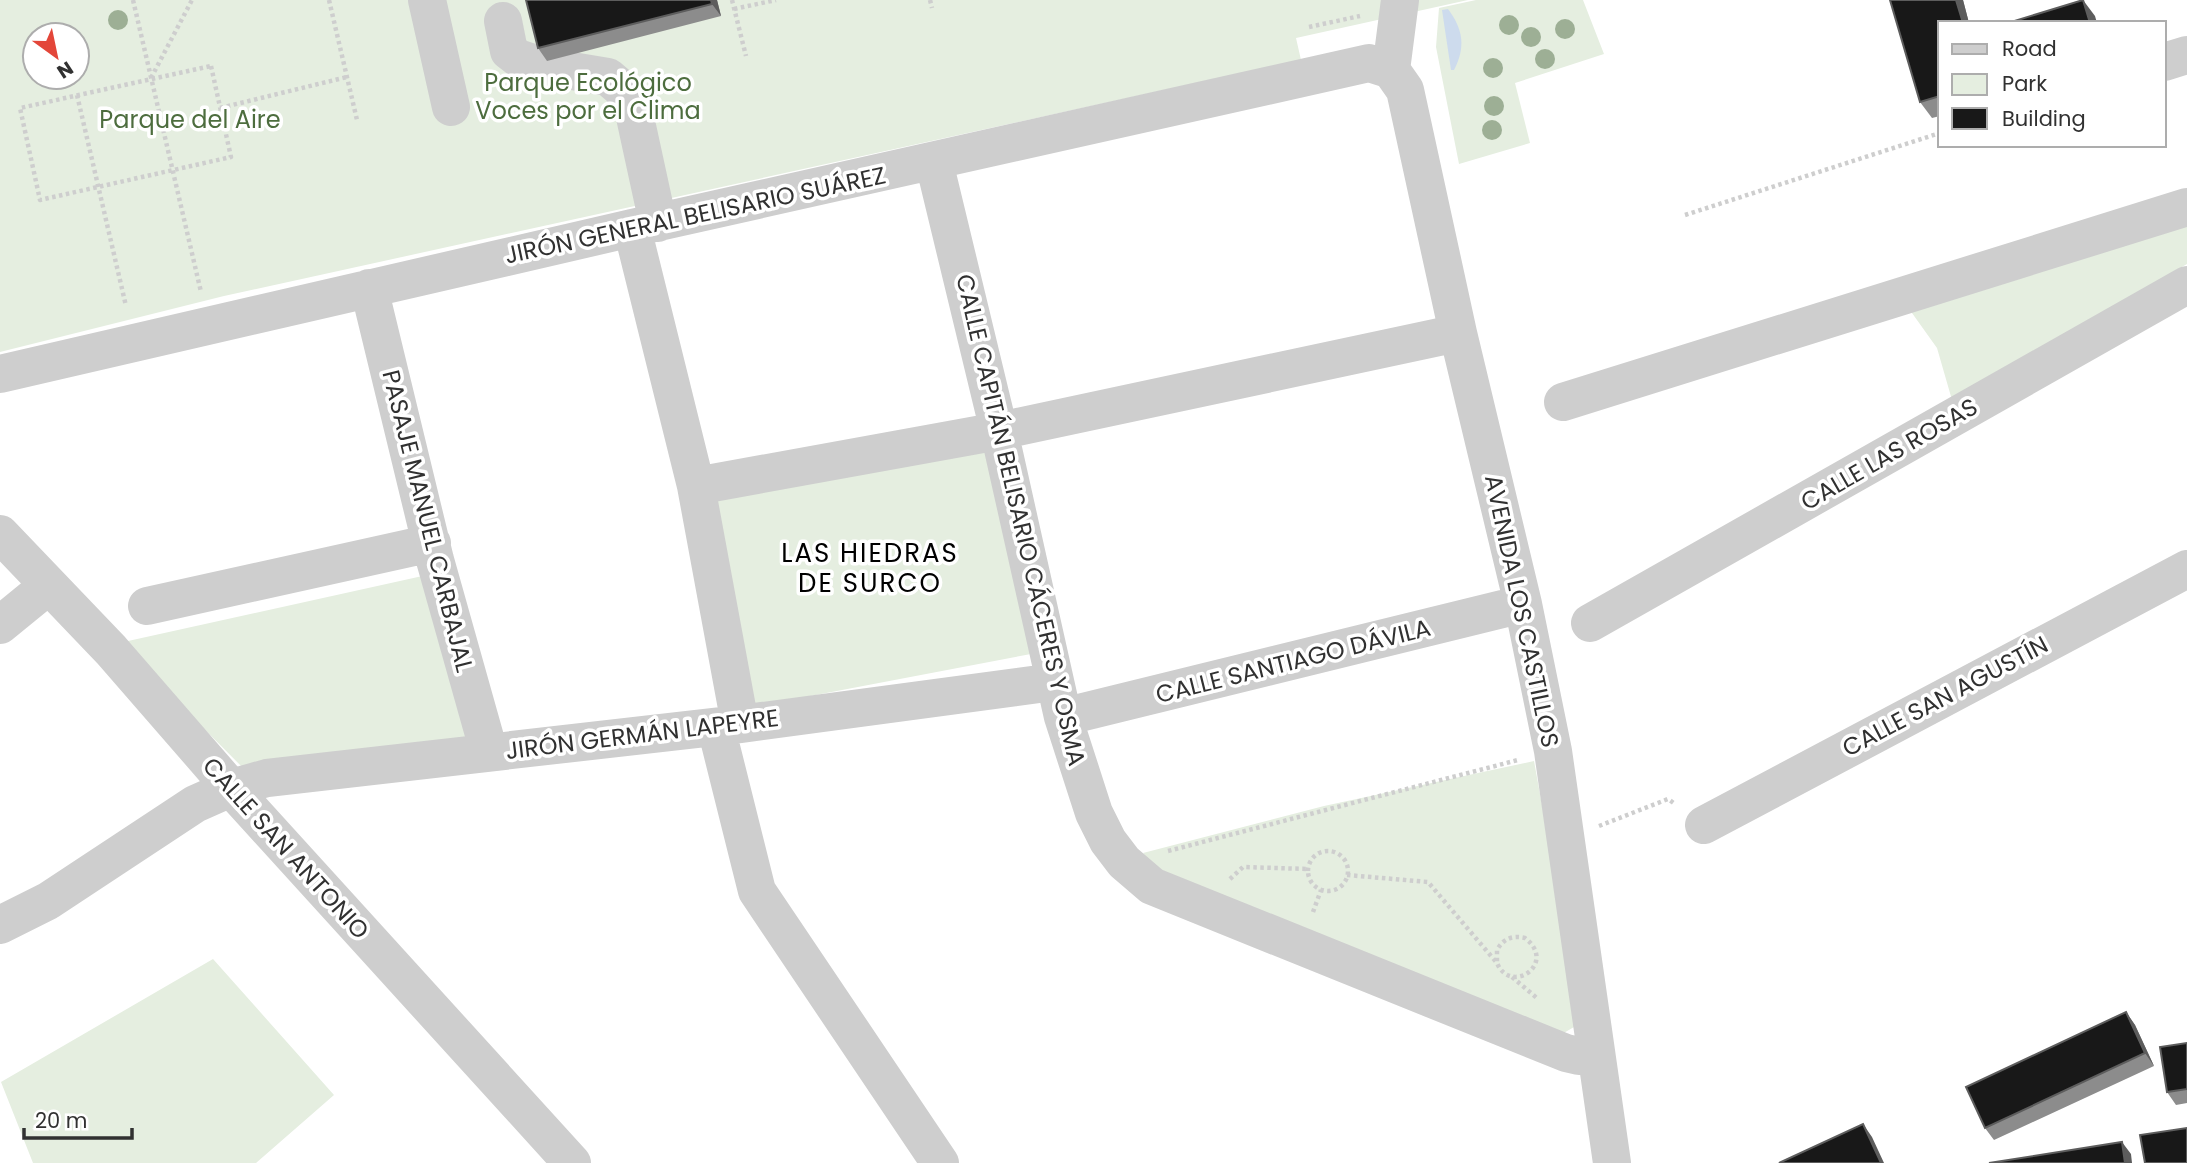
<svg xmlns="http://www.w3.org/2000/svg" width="2187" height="1163" font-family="Poppins,sans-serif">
	<rect width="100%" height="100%" fill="#fff"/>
	<path fill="#e5eee0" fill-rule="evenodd" d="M0,0h1468l-172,38 5,22 -1077,236 -224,56zM35,35h42v42h-42z
		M1476,0h107l21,54 -89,29 15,60 -71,21 -23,-117 3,-39z
		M2187,218v46l-235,136 -15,-52 -30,-42z
		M991,439l40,215 -284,54 -40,-215z
		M427,575l52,169 -231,29 -129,-130z
		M1534,761l46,252 -6,14 -12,7 -408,-167 -11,-14 181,-47z
		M213,959l121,136 -78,68h-223l-32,-81z"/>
	<path fill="#cddbed" d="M1448,9c15,20 18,38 6,61h-3l-9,-60z"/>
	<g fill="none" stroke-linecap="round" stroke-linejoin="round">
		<path stroke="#cecece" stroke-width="4.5" stroke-dasharray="3.5 3.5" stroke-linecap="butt" d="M133,0l68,292
			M329,0l28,120
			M732,0l14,56
			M930,0l2,8
			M734,9l42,-9
			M1309,27l51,-11
			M211,66l20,91 -191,43 -20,-92z
			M151,78l41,-78
			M77,95l49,211
			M220,108l127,-31
			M1685,215l255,-82
			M1599,826l69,-27 7,5
			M1168,851l350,-91
			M1308 871a20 20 0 1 1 40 0a20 20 0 1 1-40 0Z
			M1347,875l81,7 69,81c14,33 61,0 28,-25 -13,-3 -22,1 -28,12v13
			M1230,879l13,-12 65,2
			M1313,912l8,-22
			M1512,977l26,22"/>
		<path stroke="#cecece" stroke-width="38" d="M427,0l24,107
			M503,21l6,30 9,7 24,8 66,11 13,11 10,16 4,13 23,106
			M2164,62l23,-7
			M1391,70l14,20 53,243 65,271 30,147 59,412
			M1391,70l9,-70
			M934,162l65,269 64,286 31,96 14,28 16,21 28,24 414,167 13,3 16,-4
			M632,228l64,258 44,238
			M369,288l66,272 54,192
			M0,374l632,-146 737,-165 22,7
			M1563,402l624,-195
			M696,486l303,-55 459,-98
			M0,534l111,116 120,138 341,375
			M147,606l285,-63
			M1590,623l597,-338
			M0,625l49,-40
			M1063,717l460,-113
			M716,727l41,164 183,272
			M1704,825l483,-256
			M0,925l48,-24 147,-97 36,-16 36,-10 473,-54 314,-42"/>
	</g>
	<g fill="#9daf95">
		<circle cx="118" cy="20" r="10"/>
		<circle cx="1509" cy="25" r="10"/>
		<circle cx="1565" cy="29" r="10"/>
		<circle cx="1531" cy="37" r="10"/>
		<circle cx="1545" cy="59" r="10"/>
		<circle cx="1493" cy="68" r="10"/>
		<circle cx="1494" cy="106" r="10"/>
		<circle cx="1492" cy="130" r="10"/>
	</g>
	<path fill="#8c8c8c" d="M526,0h191l4,16 -174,45 -9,-13z
		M1890,0h73l6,23h-29v93l-8,2 -12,-16z
		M2126,1012l9,13 19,41 -160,74 -9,-12z
		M2187,1043v60l-11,2 -9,-13z"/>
	<path fill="#5d5d5d" d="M711,0h6l4,16 -9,-12z
		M1956,0h7l6,23h-6z
		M2083,0l12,16 2,7h-7z
		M2126,1012l9,13 19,41 -9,-13z
		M1863,1124l9,13 12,26h-3z
		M2122,1142l9,12 1,9h-7z"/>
	<path fill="#181818" stroke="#5d5d5d" stroke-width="2" d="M526,0h185l1,4 -174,44z
		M1890,0h66l7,23h-23v73l-20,6z
		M2083,0l7,23h-82z
		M2126,1012l19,41 -160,75 -19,-41z
		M2187,1043v46l-20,3 -7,-45z
		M1863,1124l18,39h-102z
		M2187,1128v35h-42l-5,-28z
		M2122,1142l3,21h-136z"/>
	<g text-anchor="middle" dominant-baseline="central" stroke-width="7" stroke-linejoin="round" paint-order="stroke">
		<g font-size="24" fill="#4d6d3e" stroke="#fff">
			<text x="588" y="82">Parque Ecológico<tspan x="588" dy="28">Voces por el Clima</tspan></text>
			<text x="190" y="119">Parque del Aire</text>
		</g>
		<g font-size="24" fill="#313131" stroke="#fff">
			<text transform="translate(695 215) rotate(-12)">JIRÓN GENERAL BELISARIO SUÁREZ</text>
			<text transform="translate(1889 454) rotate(-30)">CALLE LAS ROSAS</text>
			<text transform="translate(1021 520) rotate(77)">CALLE CAPITÁN BELISARIO CÁCERES Y OSMA</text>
			<text transform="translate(428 521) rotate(76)">PASAJE MANUEL CARBAJAL</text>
			<text transform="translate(1522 611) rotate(78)">AVENIDA LOS CASTILLOS</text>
			<text transform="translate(1293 661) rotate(-14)">CALLE SANTIAGO DÁVILA</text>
			<text transform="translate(1945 696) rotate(-28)">CALLE SAN AGUSTÍN</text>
			<text transform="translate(642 734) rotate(-7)">JIRÓN GERMÁN LAPEYRE</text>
			<text transform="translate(286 848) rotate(48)">CALLE SAN ANTONIO</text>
		</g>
		<g font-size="26" letter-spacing="2" fill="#000" stroke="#fff">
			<text x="870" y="553">LAS HIEDRAS<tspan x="870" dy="30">DE SURCO</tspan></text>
		</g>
	</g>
	<rect x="1938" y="21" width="228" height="126" fill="#ffffff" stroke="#adadad" stroke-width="2"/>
	<rect x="1952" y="44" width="35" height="10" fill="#cecece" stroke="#adadad" stroke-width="2"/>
	<text x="2002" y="56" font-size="21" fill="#313131">Road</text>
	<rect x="1952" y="74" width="35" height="21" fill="#e5eee0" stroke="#adadad" stroke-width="2"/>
	<text x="2002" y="91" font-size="21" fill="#313131">Park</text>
	<rect x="1952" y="108" width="35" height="21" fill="#181818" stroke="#adadad" stroke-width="2"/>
	<text x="2002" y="126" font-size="21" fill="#313131">Building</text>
	<g transform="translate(56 56) rotate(147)"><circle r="33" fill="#ffffff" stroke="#adadad" stroke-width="2"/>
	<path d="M0-5L12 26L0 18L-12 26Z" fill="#e34639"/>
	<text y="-10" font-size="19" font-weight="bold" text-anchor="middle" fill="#313131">N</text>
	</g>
	<path d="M24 1128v10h108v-10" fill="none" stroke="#313131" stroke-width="3.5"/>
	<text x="35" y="1128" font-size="21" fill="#313131" stroke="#ffffff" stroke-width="5" paint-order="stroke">20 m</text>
</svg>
